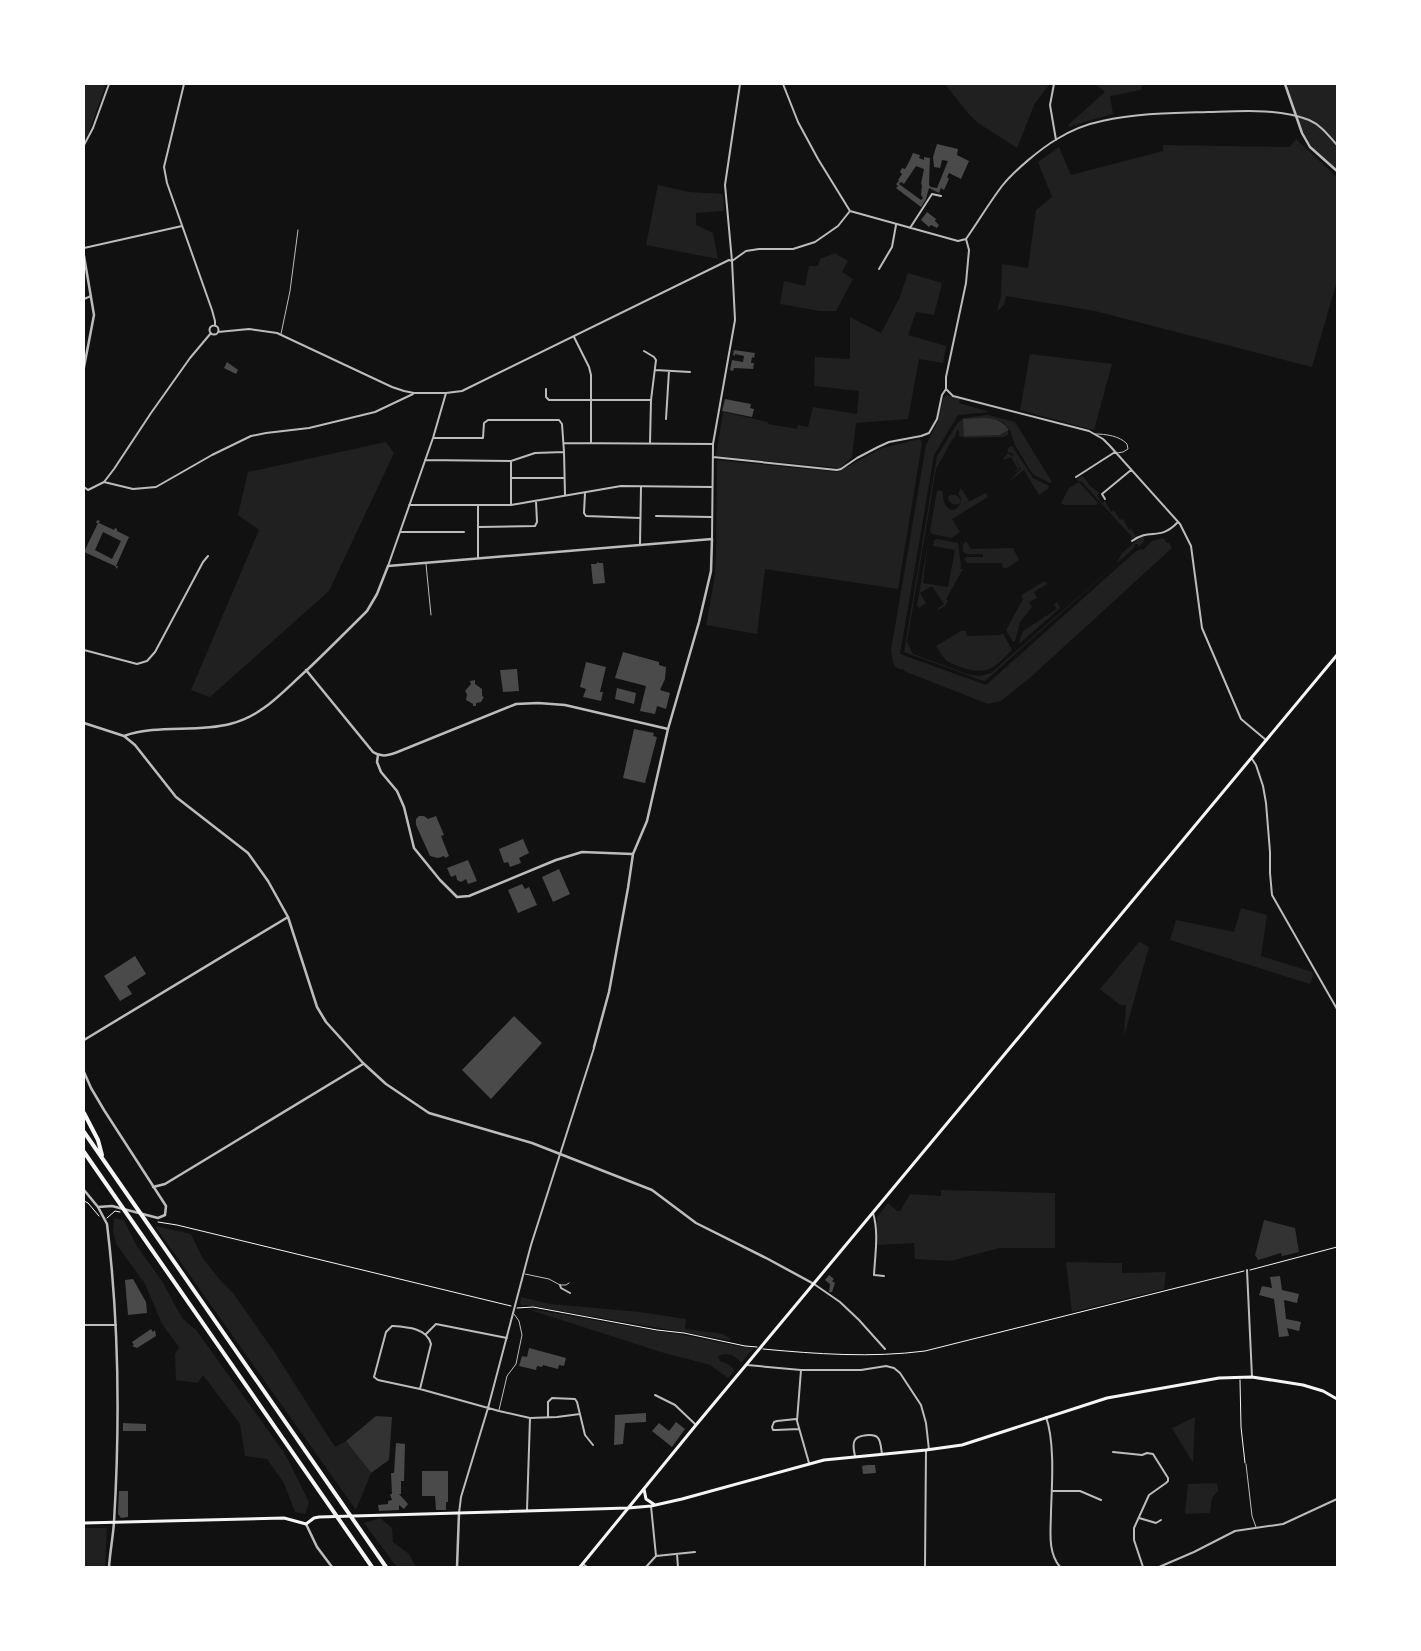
<svg xmlns="http://www.w3.org/2000/svg" width="1421" height="1651" font-family="'Space Grotesk',sans-serif">
	<rect width="100%" height="100%" fill="#111"/>
	<path fill="#202020" d="M84,84h22l-20,56 -2,-1z
		M945,84h106l-2,1 -14,18 -18,45 -39,-25 -10,-10z
		M1095,84h47l-1,6 -31,6 3,18 -29,8 -14,5 -2,-2 37,-33z
		M1287,84h50v85c-7,-7 -16,-13 -23,-21 -15,-17 -20,-43 -27,-64z
		M1296,139l41,38v104l-25,86 -217,-56 -89,-15 -2,9 -7,6 4,-15 1,-32 26,4 8,-58 16,-13 -14,-35 21,-15 12,28 92,-24v-6l127,2z
		M658,185l31,7 34,2 1,17 -28,2v12l17,8 5,26 -72,-14z
		M835,253l13,8 -6,11 11,7 -17,32h-16l-40,-7 4,-23 21,5 4,-20h9l2,-7z
		M908,273l34,10 -8,32 -18,-3 -8,23 38,11 -3,17 -24,-4 -11,60 -52,4 -4,34 -12,11 -124,-12 7,-44 45,10v2l29,5 1,-4 10,2 5,-20 44,7 2,-23 -45,-5 1,-29 35,2v-42l31,16 18,-34z
		M1030,354l82,10 -18,66 -74,-20z
		M946,395l14,4 -1,4 31,9 -32,3 -24,40 -34,199 86,31 149,-133 6,-3 2,1 9,-9 11,-3 4,5h2l3,5 -140,128 -31,25 -13,3 -84,-33v-1c-12,-2 -11,-8 -13,-20l35,-205 12,-24 5,-22z
		M988,415l27,7 37,60 -2,1 -16,-8 -4,-5 -15,-25 -5,-15 -7,-8 -11,-3h-29l37,16 8,-4v4l-4,2 -39,1 -6,-2v-6h-2l-2,7 -3,3 -16,29 -29,173 6,12 57,21 10,1 11,-3 126,-110 5,-10 19,-16h3v4l-5,6 -1,-3h-3l-1,4 -148,132 -2,1 -80,-29 33,-196 20,-32 6,-6z
		M920,439l2,4 -24,146 -133,-20 -8,65 -51,-9 8,-44 2,-25 1,-96 121,12 44,-24z
		M386,442l8,11 -65,138 -119,106 -19,-7 68,-160 -21,-15 10,-43z
		M1012,446l21,32 16,8 -1,3 -9,6 -15,-25 -15,11 12,-12 -5,-10 4,10 -4,3 -1,-1 3,-2 -7,-12 -7,3 -1,-1 5,-6 6,4 -2,-4 -4,-1v-4z
		M1083,476l6,9 11,8 -3,2 5,8 3,-2 6,11 3,-2 6,10 3,-1 6,11 2,-1 5,7 -6,4 2,-3 -51,-56h-3l-1,-2z
		M1079,482l19,21 -2,2h-31l-4,-2 8,-15z
		M961,488l8,13 -7,4 24,-12 2,4 -36,22 8,13 -8,6 -20,-4 -2,-3 7,-40 3,-1 3,2c-1,7 2,17 10,18l3,-1 5,-6c-5,2 -9,3 -12,-3l-1,-3c6,-6 12,0 13,5v-4l-3,-4z
		M937,539l21,4 3,23 -1,3h3l-17,30 2,2 -3,5 -7,4v-2l6,-4 -12,-18 -12,7 6,10 -7,5 -2,-3 11,-62 -5,40 25,4 7,-37 -22,-4 1,-6z
		M966,541l5,8 42,-1 6,12 -12,8h-4l-1,-5h-35l-3,-4 3,-2h16v-3h-16l-4,-2v-7z
		M1045,581l2,3 -13,8 3,6 -8,4 3,5 -12,15 -5,19 -2,1 -7,-12 17,-31 -2,-2 2,-3z
		M1057,602l3,6 -41,36 2,-8 2,-5 34,-22 -3,-5z
		M961,631h5l1,5 33,-1 3,-2 9,17c-16,16 -24,26 -48,18 -18,-6 -18,-6 -28,-22z
		M1241,908l26,7 -6,41 51,16 1,4 -3,8 -140,-44 6,-20 58,12z
		M1139,942l10,5 -25,89 2,-31h-6l-20,-16z
		M941,1190l114,3v55h-56l-48,13 -36,-2 -1,-16 -37,2v-28l11,-14 9,8h3l10,-17 31,2z
		M114,1218l10,2 12,25 26,36 20,37 14,12 89,124 24,48 -4,12 -10,-2 -11,-29 -17,-24 -22,-3 -5,-32 -37,-49 -5,8 -22,-3 -1,-26 4,-7 -17,-23 -17,-40 -28,-39 -4,-13z
		M155,1226l36,8 11,23 18,23 13,13 42,60 60,94 11,-6 25,32 -15,37z
		M1066,1262l56,1v10l44,-1 -2,17 -92,23z
		M521,1297l29,7 90,8 46,7 -1,10 38,5 8,5 -2,1 -203,-35 -3,1 -3,-2z
		M527,1309l9,1c49,8 98,18 147,25 24,4 47,11 71,13l-13,15c-6,-8 -13,-11 -23,-7l2,5c6,3 12,3 14,10l-6,7 -18,-13 -49,-13z
		M1195,1417l-2,46 -21,-35z
		M1217,1483l1,8 -6,7 -2,15 -25,1 3,-30z
		M380,1518l12,10 1,14 16,12 7,13h-19l-33,-44z
		M84,1528h23l-2,39h-21z"/>
	<path fill="#333" d="M963,419c17,0 36,-5 46,11l-9,5 -36,1z
		M1264,1220l31,8 4,24 -17,4 -1,-3 -23,7 -3,-5z
		M376,1416l16,1 -3,43 -18,13 -25,-32z"/>
	<path fill="#4a4a4a" fill-rule="evenodd" d="M937,144l21,5 -1,6 12,6 -8,18 -12,-6 -2,4 2,2 -5,11 -3,-2 -2,5 -10,-5 -3,11 -5,8 -25,-19 2,-2 -2,-2 3,-3 -1,-1 4,-6 -2,-2 2,-4 3,1 4,-7 4,-9 7,2 -1,3 5,2v-3l6,1 -1,27 2,2 6,1 11,-27 -6,-1 -2,8 -6,-1 -1,-10zM916,166l8,3 -3,15 1,1 -1,10 2,3 -2,2 -22,-16 2,-2 3,2z
		M927,212l9,7 -1,2 4,4 -2,3 -6,-3 -2,2 -8,-7z
		M734,350l21,3 -1,5 -2,-1 -1,6h3l-1,6 -19,-1 -1,3 -3,-1 2,-10 11,2 1,-6 -9,-2v2l-2,-1z
		M227,362l11,8 -2,4 -12,-6z
		M725,399l26,5 -1,4 4,1 -2,8 -30,-6z
		M97,520l3,1 -1,2 15,7 1,-2 2,1v2l12,6 -13,29h2l-1,3 -2,-3 -31,-14 14,-29h-2zM103,532l18,9 -9,18 -17,-9z
		M598,562l1,1h4l2,20 -12,1 -2,-20h5z
		M623,652l36,10v3l7,2 -1,12 -5,11 10,3 -4,16 -9,-3 -2,8 -15,-3 6,-25 -31,-8z
		M586,662l20,5 -6,25h3l-2,9 -18,-4 3,-8 -6,-2z
		M517,669l2,22 -16,1 -3,-22z
		M475,680v4l7,5v7l2,1 -3,5 -5,1v3h-3v-2l-7,-4 1,-6 -2,-3 6,-7 -1,-3z
		M617,688l19,5 -2,11 -19,-5z
		M634,729l20,4 -1,3 4,1 -12,46 -22,-5z
		M419,816h5l4,3 8,-3 8,19 -3,1 8,20 -4,2 -1,-2 -6,2 -8,-2 -14,-31v-6z
		M523,839l6,14 -10,5 2,5 -11,4 -2,-5 -4,1 -5,-14z
		M468,860l9,21 -9,3 -2,-5 -5,3 -4,-2 -1,-5 -5,2 -4,-9z
		M559,869l11,25 -17,8 -11,-25z
		M522,884l3,5 4,-2 8,18 -19,8 -10,-23z
		M135,956l11,18 -19,12 5,8 -12,7 -16,-25z
		M514,1016l28,27 -51,56 -29,-29z
		M829,1275l5,4 -2,2 3,2 -3,9h-3l1,-8 -5,-4z
		M1280,1276l2,14 17,4 -2,9 -13,-3 2,19 15,3 -2,9 -12,-3 2,8 -10,1 -5,-38 -15,-4 3,-9 10,2 -2,-11z
		M133,1279l13,23 1,11 -19,2 -3,-35z
		M151,1329l2,3 2,-2 1,6 -19,12 -5,-2 2,-1 -2,-3z
		M529,1348l37,10 -2,8 -5,-1 -1,4 -15,-4 -1,2 -5,-1 -1,4 -17,-4 3,-10 5,1z
		M646,1413v9l-21,1 -2,21 -9,1 1,-30z
		M676,1422l9,7 -13,18 -20,-16 7,-8 10,8z
		M123,1423l23,1v7h-23z
		M396,1443l9,1 -1,37h-3v13h-2l9,10 -4,5 -5,-4v5l-20,1 -1,-6 10,-1v-3l4,-1 -2,-6h2l-1,-21h3z
		M867,1465h8l1,8 -13,1 -1,-8z
		M422,1471h26v31h-2v8h-10l-1,-14h-13z
		M119,1491h9v26l-7,1 -3,-4z"/>
	<g fill="none" stroke-linecap="round" stroke-linejoin="round">
		<path stroke="#f5f5f5" stroke-width="1" d="M84,1201l4,2 11,13
			M107,1218l8,-7 5,1
			M158,1222l19,3 334,81
			M1250,1270l87,-23
			M517,1308l16,-1 124,23 27,3 61,13 12,1
			M763,1349c54,5 108,9 162,2l319,-80
			M1240,1380l1,47 4,36"/>
		<path stroke="#bcbcbc" stroke-width="1" d="M281,334l9,-43 8,-61
			M1095,434c11,0 25,2 32,10l1,5 -5,3 -6,1
			M426,564l5,51
			M525,1274l24,5 11,6h6l3,-2
			M499,1410l8,-34 9,-12 6,-29 -3,-14 -5,-7
			M1246,1464l6,52 4,11"/>
		<path stroke="#bcbcbc" stroke-width="2" d="M184,84l-20,83 3,16 45,127 3,11v5
			M783,84l15,38 20,37 32,52
			M1054,84l-4,21 6,35
			M84,145l9,-17 16,-44
			M850,211l108,30 8,-2
			M910,228l22,-34 9,2
			M966,239c12,-17 23,-36 36,-53 12,-15 38,-37 55,-47 13,-8 30,-15 45,-18 35,-8 70,-8 106,-9 32,-1 71,-4 101,8 12,5 20,16 28,25
			M84,248l98,-22
			M732,261l14,-10 13,-2h34l22,-7 23,-16 12,-15
			M879,269l13,-22 4,-22
			M84,299l7,-3
			M209.5 330a4.5 4.5 0 1 1 9 0a4.5 4.5 0 1 1-9 0Z
			M218,332l31,-3 28,4 115,54 12,4 10,2h32l16,-2 267,-131 3,1
			M574,337l15,30 2,8v68
			M644,351l10,6 2,3 -5,40 -1,43
			M655,370l35,2
			M546,389v8l3,3h102
			M946,389l7,7 136,35 14,8 7,7 70,78 11,22 11,82 39,91 25,21
			M666,419l3,-48
			M564,443l149,1
			M564,452l1,43
			M713,457l124,13 4,-1 16,-11 21,-11 11,-5 32,-6 8,-3 8,-14 5,-24 4,-6v-12l20,-94 3,-33 -3,-11
			M425,460l86,1 24,-8 29,-1 -2,-28 -3,-4h-71l-4,3 -1,15h-50
			M511,461v43
			M1076,477l39,-25
			M511,478h53
			M104,482l29,7 23,-2 56,-32 39,-19 15,-3 43,-5 66,-16 38,-18
			M84,487l4,3 16,-8 10,-13 37,-56 39,-55 21,-25
			M585,493l-1,20 2,3 54,2
			M1105,499l-3,-5 29,-24
			M409,505h102l110,-19 91,1
			M478,505v53
			M656,516l55,1
			M478,527l57,-1 2,-4 -1,-21
			M400,532h64
			M712,539l1,-95 22,-124 -3,-59 -7,-76 15,-101
			M1132,541c19,-14 27,1 46,-19
			M640,544l1,-57
			M388,566l45,-128 13,-45
			M84,650l53,14 10,-3 8,-9 48,-90 5,-6
			M1252,759l4,6 7,21 3,17 4,49v21l2,22 65,114
			M873,1213c6,19 2,42 1,62l10,1
			M1247,1270l5,107
			M814,1284l26,18 19,18 26,29
			M560,1285l1,3 9,5
			M84,1325h32
			M426,1334l10,-10 71,14
			M747,1365l54,5h60l25,-4 8,2 6,5 21,32 5,18 3,27
			M801,1370l-4,51 12,42
			M420,1389l11,-45c-4,-16 -24,-17 -39,-18l-6,6 -12,45 4,3 42,9 79,22 31,7 27,-1 23,-3
			M655,1395l20,10 21,20
			M548,1417v-15l4,-4 23,1 2,3 8,33 8,10
			M1046,1417c9,25 6,67 5,94 0,19 -4,40 9,56
			M796,1419l-19,2 -3,1 -2,5 1,3h3l23,-1
			M1113,1452l29,3 5,-2 6,1 15,24v3l-2,2 -17,12 -15,33v12l9,27
			M855,1456c-1,-5 -3,-12 0,-16 3,-5 19,-7 23,-2 3,3 3,11 4,16
			M1052,1491h28l21,9
			M651,1506l5,50
			M527,1510l3,-92
			M459,1513l2,-16 27,-89 43,-163 63,-197
			M1139,1518l17,5 5,-3
			M677,1554l1,13
			M583,1564l4,3
			M646,1567l10,-11 39,-4
			M925,1567l1,-117
			M1159,1567l35,-15 41,-21 48,-7 54,-25"/>
		<path stroke="#bcbcbc" stroke-width="2.5" d="M1285,84l17,49 8,14 27,24
			M84,256l10,59 -10,52
			M306,670l67,82c9,6 17,3 27,-1l116,-47 22,-1 27,2 103,24
			M84,723l40,13 11,9 41,52 72,56 20,28 20,36 29,90 9,15 37,41 23,21 43,29 103,30 120,47 44,33 72,36 46,25
			M124,736c34,-12 71,-3 106,-12 33,-8 53,-33 77,-54 20,-19 40,-39 60,-59l10,-17 11,-28 324,-27 -1,32 -12,51 -31,107 -21,92 -14,33 -5,34 -19,104 -15,55
			M378,755l-1,7 4,10 16,19 7,16 10,41 26,32 17,17 12,-1 87,-36 26,-8 50,2
			M84,1040l204,-123
			M84,1072l7,16 13,22 62,96 -1,9 -7,3 -46,-12 -14,1
			M153,1187l12,-3 198,-120
			M84,1190l14,17 9,17c12,98 13,199 7,298 -1,15 -4,30 -5,45
			M306,1524l11,23 15,20
			M457,1567l2,-54"/>
		<path stroke="#f5f5f5" stroke-width="3" d="M644,1489l2,10 9,6
			M84,1523l200,-5 22,6 8,-6 5,-1 309,-9 23,-2 31,-7 142,-39 102,-10 36,-5 145,-47 112,-20 33,-1 51,8 20,6 14,8"/>
		<path stroke="#f5f5f5" stroke-width="3" d="M580,1567l116,-142 641,-770"/>
		<path stroke="#f5f5f5" stroke-width="4" d="M84,1113l14,27 4,15
			M84,1132l302,435
			M84,1152l288,415"/>
	</g>
	<rect width="1421" height="1651" fill="none" stroke="#ffffff" stroke-width="170"/>
</svg>
